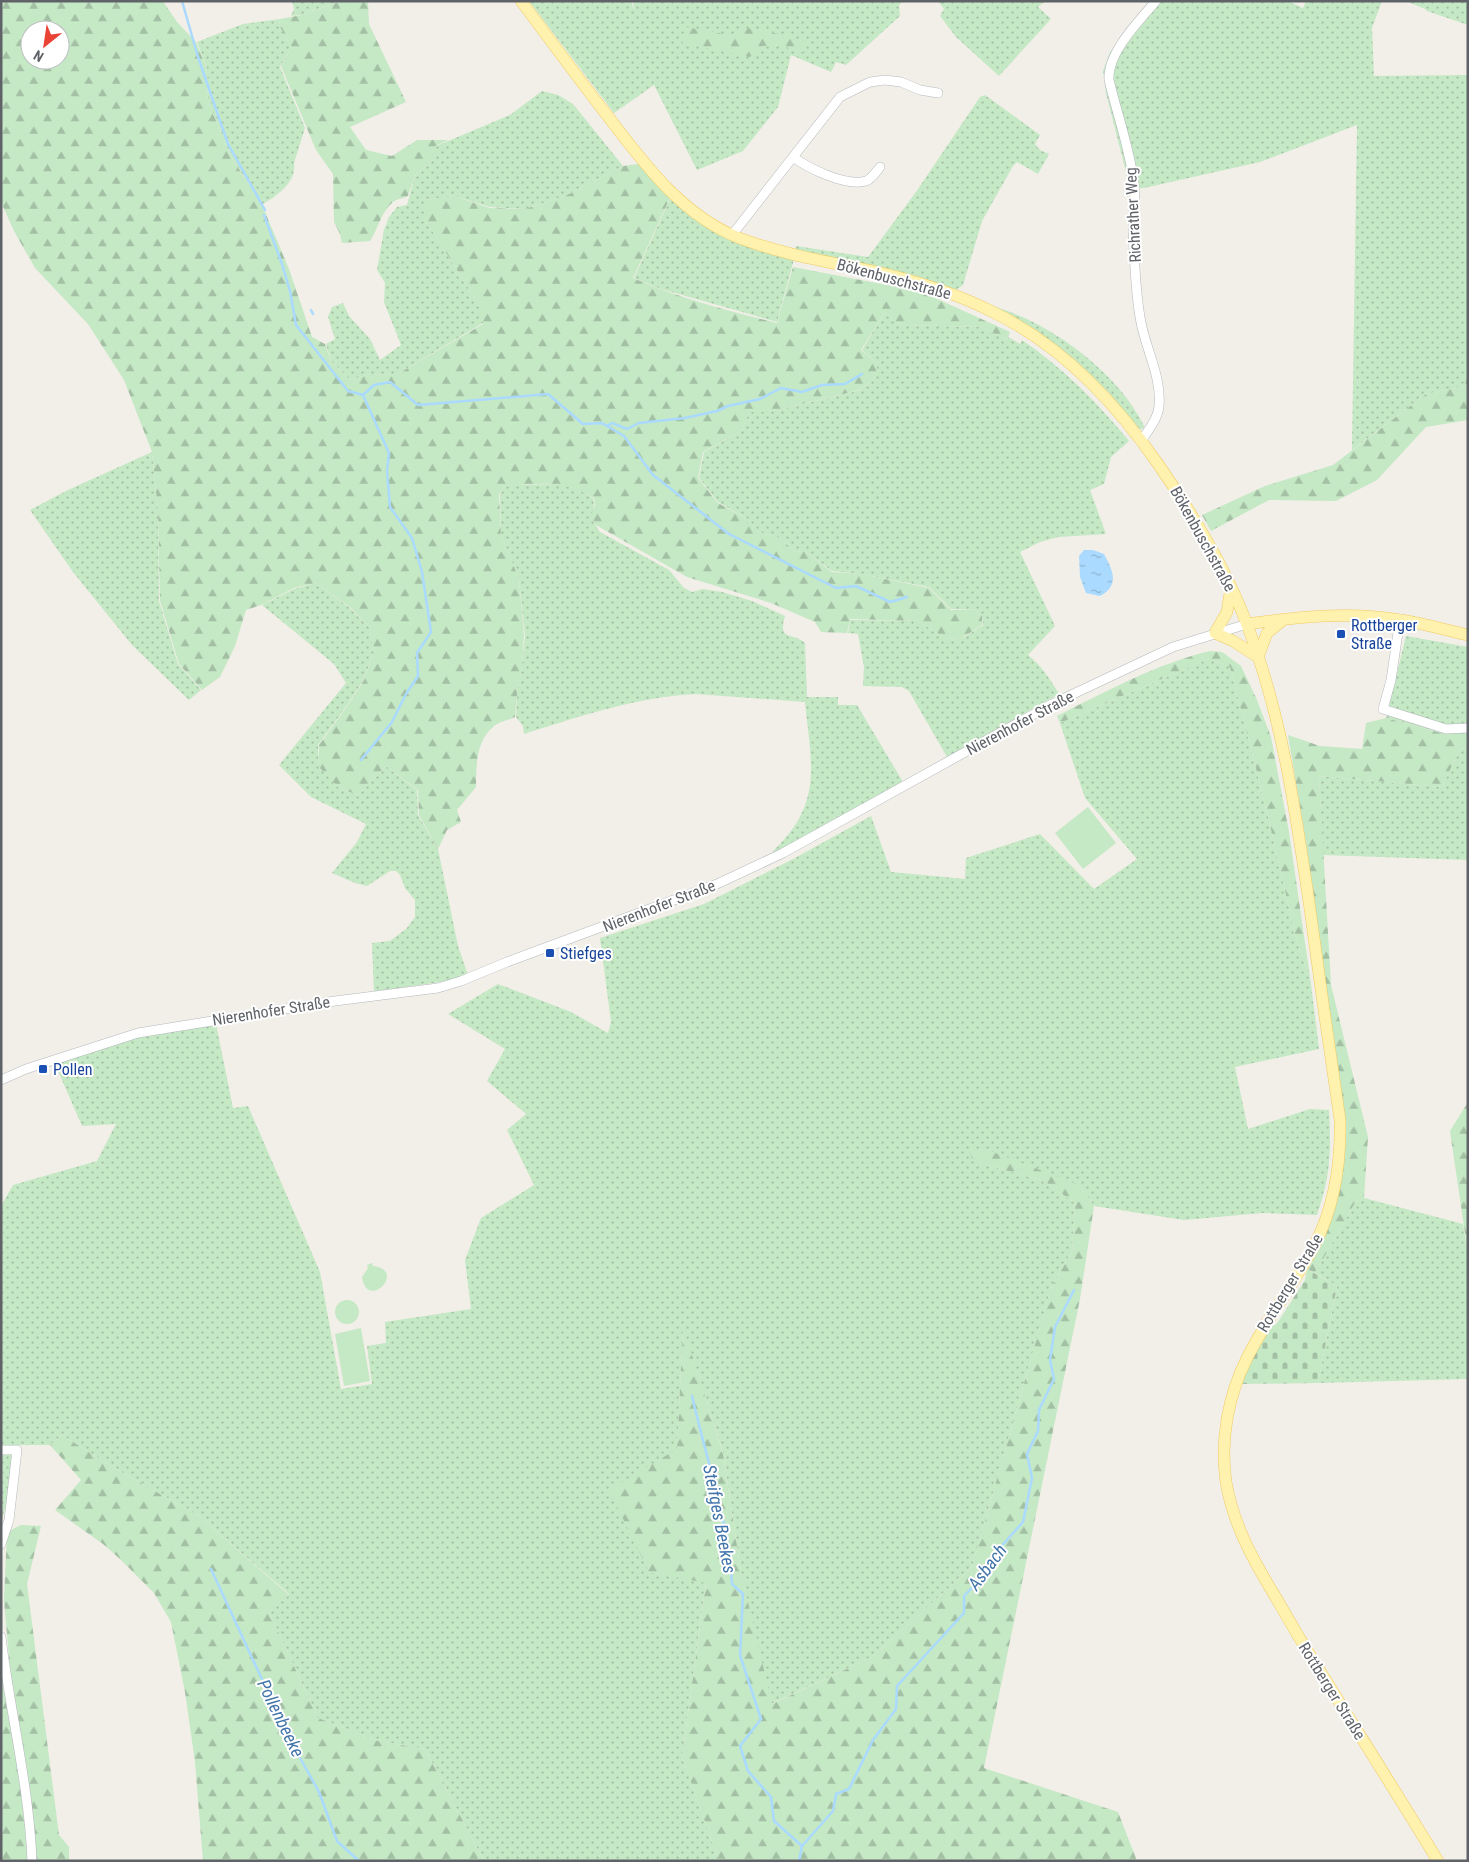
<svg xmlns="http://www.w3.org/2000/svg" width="1469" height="1862" font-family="'Roboto Condensed',sans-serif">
	<defs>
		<pattern id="grass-dots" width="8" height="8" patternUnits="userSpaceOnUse" patternTransform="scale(1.25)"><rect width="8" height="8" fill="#c5e8c5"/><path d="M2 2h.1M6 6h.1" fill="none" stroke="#a3c0a4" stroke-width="1.8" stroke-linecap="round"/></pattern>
		<pattern id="forest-firs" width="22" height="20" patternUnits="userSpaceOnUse" patternTransform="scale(1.25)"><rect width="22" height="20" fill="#c5e8c5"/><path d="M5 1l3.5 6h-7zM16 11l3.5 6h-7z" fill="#a3c0a4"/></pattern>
		<pattern id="cemetery-stones" width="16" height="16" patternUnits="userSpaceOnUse" patternTransform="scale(1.25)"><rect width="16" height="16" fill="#c5e8c5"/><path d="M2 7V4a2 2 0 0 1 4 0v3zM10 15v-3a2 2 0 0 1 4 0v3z" fill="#a3c0a4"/></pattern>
		<pattern id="water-ripples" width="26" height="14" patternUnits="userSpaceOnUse" patternTransform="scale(1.25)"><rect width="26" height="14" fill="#aadaff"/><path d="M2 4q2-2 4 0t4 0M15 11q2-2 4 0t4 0" fill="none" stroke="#8eb4d2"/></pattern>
	</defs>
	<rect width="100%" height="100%" fill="#f1efe8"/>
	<path fill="url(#grass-dots)" d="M292,1h48l-38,14 -11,1 3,-7z
		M529,1h102l3,9 -1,-9h270l-4,4 1,11 -54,49 -10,-3 -5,10 -40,-17 -13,52 -35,44 -46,19 -43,-85 -40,28z
		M938,1h107l-7,6 13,12 -52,57 -43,-39 -16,-21 4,-7z
		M1150,1h138l15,7 3,-7h76l-10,27 2,48 94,-1v289l-3,22 -39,8 -74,56 5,-325 -97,37 -116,26h-14l-24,-95 -3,-22 7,-19z
		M1406,1h62v24l-41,-14 -2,-2z
		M280,19l-1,6 12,22 -11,20 25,61 -11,35c3,20 -18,33 -32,42l-32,-50 -22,-54 -1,-33 -10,-26 46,-18z
		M542,91l16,4 15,9 50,62 -58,30 -40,13 -35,-2 -36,-11 -28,4v21l55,87 2,15 -87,52 -26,-1 -20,6 -19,-19 -5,-17 9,-5 -7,-22 4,-10 11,-4 6,13 21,23 10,21 21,-15 -17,-43 1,-19 -8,-13 7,-40 5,-13 8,-10 10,-2 8,-29 19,-17v-12l76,-32z
		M985,95l55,40 -5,9 5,6 9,4 -11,20 -21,-12 -4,4 -31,55 -19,64 -7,5 -161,-39 1,-5 72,11 48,-65 64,-95z
		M670,199l27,21 97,39 -17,63 -116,-33 -27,-11z
		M992,306c58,16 127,67 153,122l-5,1 -5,-4 -27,-33 -23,-22z
		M884,313l16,12 81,2 26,13 1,-3 12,7 2,-4c41,28 76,63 107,101l-18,16 -7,27 -14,6 16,44 -48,3 -18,5 -20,10 35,74 -27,29c14,11 22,24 31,39l-112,63 -38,-66 -7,-4 -39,-1 1,-19 -6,-33 -10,-1 2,-13 68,1 29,18 16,-1 20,-13 -1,-9 -5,-6 -26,-1 -22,-22 -69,-13 -28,-3 -26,-19 -11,-1 -16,-13 -20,-6 -10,-12 -31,-18 -19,-24 5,-26 38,-22 7,-18h20l88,-21c15,-8 19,-10 20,-28l-15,-13z
		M152,452l6,59 1,90 19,63 23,26 -12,10 -57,-55 -59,-73 -43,-62 38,-20z
		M560,484l20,6 13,8c4,16 -6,17 7,34l69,38 15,18 8,4 11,-3 19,3 30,9 33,15c-8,26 9,16 20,27l2,54h31v8h19l46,77 -49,28 -80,43 -1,-2c51,-48 38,-87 32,-149l-109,-8c-60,3 -115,22 -172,40l-1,-8 -7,-9 1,-23 5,-28 3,-30 -6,-57 -18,-44 -1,-40 3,-7 7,-3z
		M316,583l34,25 19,19 5,25 -10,27 -18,28 -28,38 1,22 20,21 19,7 28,-29 31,24 1,25 20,34 20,97 10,29 -15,5 -79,12 -2,-49 18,-2 16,-12 9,-12v-17l-10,-12 -5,-13 -4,-4h-6l-23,15 -12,-3 -23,-10 25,-31 9,-18 -55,-27 -32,-32 67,-82 -12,-19 -72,-59 32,-16z
		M1406,636l62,11v87h-24l-58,-16z
		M1208,659l22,8 38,149 27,118 16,50 8,65 -84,18 13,62 62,-20 19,1c2,42 2,64 -12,105l-55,-2 -78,7 -90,-14 -15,-21 -106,-24 71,20 31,22 -3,48 -21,37 -79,279 -100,90 -101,47 -30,-132 -18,-120 -40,-123 -6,120 -28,123 57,10 -24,175 37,104h-235l-59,-112 -47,-8 -60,-23 -49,-106 20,-18 -90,-78 -83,-47 -54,-34 -12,10h-49v-239l12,-21 84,-24 19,-37 -34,2 -27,-62 84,-27 77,-13 17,84 15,-2 72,166 21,117 31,-5 -5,-38 19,-3 -1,-21 86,-13 -6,-49 16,-42 53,-33 -27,-55 19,-16 -39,-33 18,-32 -57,-35 50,-30 73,28 37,21 3,-11 -11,-84 104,-34 91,-46 76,-42 20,56 74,7 1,-21 74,-24 54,55 43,-30 -52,-61 -25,-75z
		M1468,748v112l-145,-5 -4,-79 123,11 18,-38z
		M1364,1198l99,26 5,30v125l-150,4 19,-97 -22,-13 41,-72z
		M14,1453l-3,33 -10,38v-70z"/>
	<path fill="url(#forest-firs)" fill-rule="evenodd" d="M1,1h162l14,21 19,20 11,26 1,33 22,54 32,50 27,64 23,68 13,7 6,17 19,19 20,-6 26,1 87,-51 -2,-16 -55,-87v-21l28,-4 36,12 35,1 40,-13 58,-30 15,-2 32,34 -37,80c46,20 95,33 144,45l16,-56 104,20 36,10 77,35 -3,8 -26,-13 -81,-2 -16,-12 -23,37 16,13c-1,18 -5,20 -21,28l-87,21h-20l-7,18 -39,22 -5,26 20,25 31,17 10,12 20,6 16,13 11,1 26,20 29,2 68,14 22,22h26l5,6v9l-20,13 -15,1 -29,-18 -68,-2 -3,14 -26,-1 -6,-10 -44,-19 -84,-26 -93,-53 -2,-11 3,-7 -1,-8c-31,-19 -50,-14 -84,-13l-7,3 -4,7 2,40 18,44 5,56 -2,31 -5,28 -2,23c-6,3 -17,5 -22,10 -17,14 -17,40 -17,60l-19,23 4,12 -14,8 -9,19 -19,-34 -1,-25 -32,-24 -28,29 -19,-7 -20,-21v-22l27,-37 18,-28 10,-28 -5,-25 -18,-19 -35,-25 -22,5 -33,17 -15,5 -11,36 -15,31 -18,13 -23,-26 -19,-63 -2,-90 -6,-59 -28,-72 -36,-56 -53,-56 -21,-37 -13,-29zM30,30h30v30h-30z
		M341,1h27l1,23 37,78 -56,25 16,23 26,6 25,-16h31l-14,7v12l-19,17 -7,20c-4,2 -11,3 -15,6 -12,10 -15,27 -23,39l-28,2 -2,-9 -6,-12 -1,-48 -17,-24 -35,-84 10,-19 -12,-22 1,-6 22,-4z
		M685,27l45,8 18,-7 42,8 14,6 5,12 -30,-9 -16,1 -13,11 -68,-14z
		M1468,364v56l-42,7 -49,53 -41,21 -67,-1 -58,31 -9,-16 63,-29 68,-21 93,-71 39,-8z
		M1210,651l12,1 19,14 16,34 14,37 18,95 22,152 -16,-50 -27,-118 -38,-149 -22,-8 -148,64 -3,-7c50,-25 99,-52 153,-65z
		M1386,718l58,16h24v14l-8,1 -18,38 -123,-11 12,209 37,152 -4,61 -8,3 -41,72 -8,-4 35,-97 -18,-194 -21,-153 -15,-90 32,11 42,3 4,-26z
		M1468,1102v152l-18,-123z
		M969,1150l24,2 86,33 15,21 -14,93 -96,469 134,44 19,49h-418l-37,-104 24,-174 -57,-11 -40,-82 68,-41 6,-122 40,126 18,119 31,132 100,-47 100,-90 79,-279 21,-37 3,-48 -31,-22 -71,-20z
		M62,1435l54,34 83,47 90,79 -20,17 49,106 60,23 47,8 59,112h-281l-8,-99 -10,-70 -14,-70 -17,-29 -34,-34 -17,-15 -48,-34 26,-30 -31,-35z
		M21,1525l20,1 -14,58 32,251 10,12v14h-68v-199l8,-4 -5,-58 3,-68z"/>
	<path fill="url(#cemetery-stones)" d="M1307,1269l30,17 -19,97 -76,1 4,-15 22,-42 7,-2 3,-3 27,-42z"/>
	<path fill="#c5e8c5" d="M1088,807l28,36 -33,26 -28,-36z
		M372,1263l1,3c35,4 -6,46 -11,11l6,-9 -1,-3z
		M335 1312a12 12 0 1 1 24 0a12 12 0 1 1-24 0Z
		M361,1328l9,53 -26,5 -9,-52z"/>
	<path fill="url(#water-ripples)" d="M1084,550h9l11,4c9,17 16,31 -4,42l-14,-3 -6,-16 -1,-21z"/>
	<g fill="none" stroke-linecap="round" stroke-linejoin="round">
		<path stroke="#aadaff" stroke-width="2.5" d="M182,1l16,56 30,87 37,66
			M264,215l18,49 8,27 6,34 52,66 15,4 26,58 -2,18 3,36 22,31 10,34 9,60 -14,21 1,23 -12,18 -14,28 -31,38
			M311,310l2,4
			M363,395l11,-10 16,-3 28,23 130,-11 35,30 19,-1 22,13 29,39 76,59 107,54 20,-2 34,16 17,-5
			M607,426l5,-3 15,6 12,-6 46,-5 32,-7 11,-5 32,-7 21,-11 21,4 20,-7 23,-1 17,-10
			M692,1396c14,62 36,124 40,188l11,10 -3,61 21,64 -21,27 8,25 23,26 3,24 28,25
			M211,1569l79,171 29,52 18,49 22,20
			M799,1861l3,-15 31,-35 3,-17 13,-5 24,-49 23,-31 1,-23 67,-73v-17l23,-24 11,-22 25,-28 9,-44 -5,-24 11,-23 1,-21 15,-31 -4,-19 5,-33 19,-37"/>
		<g stroke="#b5b8bc" stroke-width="10">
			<path id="minor" d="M793,157l47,-60 30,-15 15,-2 16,2 19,8 18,3
				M732,235l61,-78c15,11 53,30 73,24 6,-2 10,-9 14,-14
				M1142,440c6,-10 16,-21 17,-34 3,-30 -15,-60 -19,-89 -5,-30 -6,-61 -7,-91 0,-14 3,-29 1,-42 -4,-35 -17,-70 -25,-104 -2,-27 30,-59 47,-79
				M1400,619l-9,61 -8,29 63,20 22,-1
				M1,1080l25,-11 112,-36 197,-32 103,-13 23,-7 46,-19 210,-78 66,-31 269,-149 121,-57 74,-23
				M1,1450h16l-8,70 -8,24
				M1,1637c9,75 28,148 31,224"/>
		</g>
		<g stroke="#f2c960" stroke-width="12">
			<path id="major" d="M521,1c27,36 54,73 82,109 38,49 76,104 136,128 48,18 98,25 147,36 37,9 73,21 107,38 68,33 123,91 165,152 34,49 67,102 88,158 35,90 49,185 63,280 10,73 20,145 31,218 1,43 -5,85 -25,124 -20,39 -48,74 -68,114 -19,38 -27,82 -21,124 7,42 27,78 49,114 14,25 29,50 45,75 39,63 79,126 118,190
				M1231,587l-4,25 -12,21 18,8 25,16
				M1247,624c50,-7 103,-13 153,-4 23,3 45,10 68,15
				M1258,657l9,-24 17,-14"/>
		</g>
		<use href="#minor" stroke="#fff" stroke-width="9"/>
		<use href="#major" stroke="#fff2af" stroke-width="11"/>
	</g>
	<g fill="#1a4fb4" stroke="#fff" stroke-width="2">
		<rect x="1336" y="629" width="10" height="10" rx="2.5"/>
		<rect x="545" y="948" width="10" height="10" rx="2.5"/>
		<rect x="38" y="1064" width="10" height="10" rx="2.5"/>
	</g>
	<g text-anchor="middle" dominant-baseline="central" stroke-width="4" stroke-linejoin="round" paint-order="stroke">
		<g font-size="16" fill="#5f6368" stroke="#fff">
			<text transform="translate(1133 215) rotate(-93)">Richrather Weg</text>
			<text transform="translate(894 279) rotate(15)">Bökenbuschstraße</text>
			<text transform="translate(1203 539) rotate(61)">Bökenbuschstraße</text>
			<text transform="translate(1020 723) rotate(-28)">Nierenhofer Straße</text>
			<text transform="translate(659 906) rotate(-21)">Nierenhofer Straße</text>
			<text transform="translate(271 1011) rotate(-9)">Nierenhofer Straße</text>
			<text transform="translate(1290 1283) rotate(-59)">Rottberger Straße</text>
			<text transform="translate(1332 1691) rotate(58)">Rottberger Straße</text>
		</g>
		<g font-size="16" fill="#164399" stroke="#fff" text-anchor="start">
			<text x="1351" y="625">Rottberger<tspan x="1351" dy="18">Straße</tspan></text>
			<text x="560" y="953">Stiefges</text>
			<text x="53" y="1069">Pollen</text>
		</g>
		<g font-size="18" font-style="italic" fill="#4174aa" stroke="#fff">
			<text transform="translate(720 1519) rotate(79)">Steifges Beekes</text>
			<text transform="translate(987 1567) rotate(-53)">Asbach</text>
			<text transform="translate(281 1718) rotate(64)">Pollenbeeke</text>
		</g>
	</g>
	<rect width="1469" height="1862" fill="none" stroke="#5f6368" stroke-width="5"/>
	<g transform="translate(45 45) rotate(210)"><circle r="24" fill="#ffffff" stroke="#bfc1c3"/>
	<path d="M0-4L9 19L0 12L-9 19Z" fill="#ea4335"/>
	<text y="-8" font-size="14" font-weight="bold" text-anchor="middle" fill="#5f6368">N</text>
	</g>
</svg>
